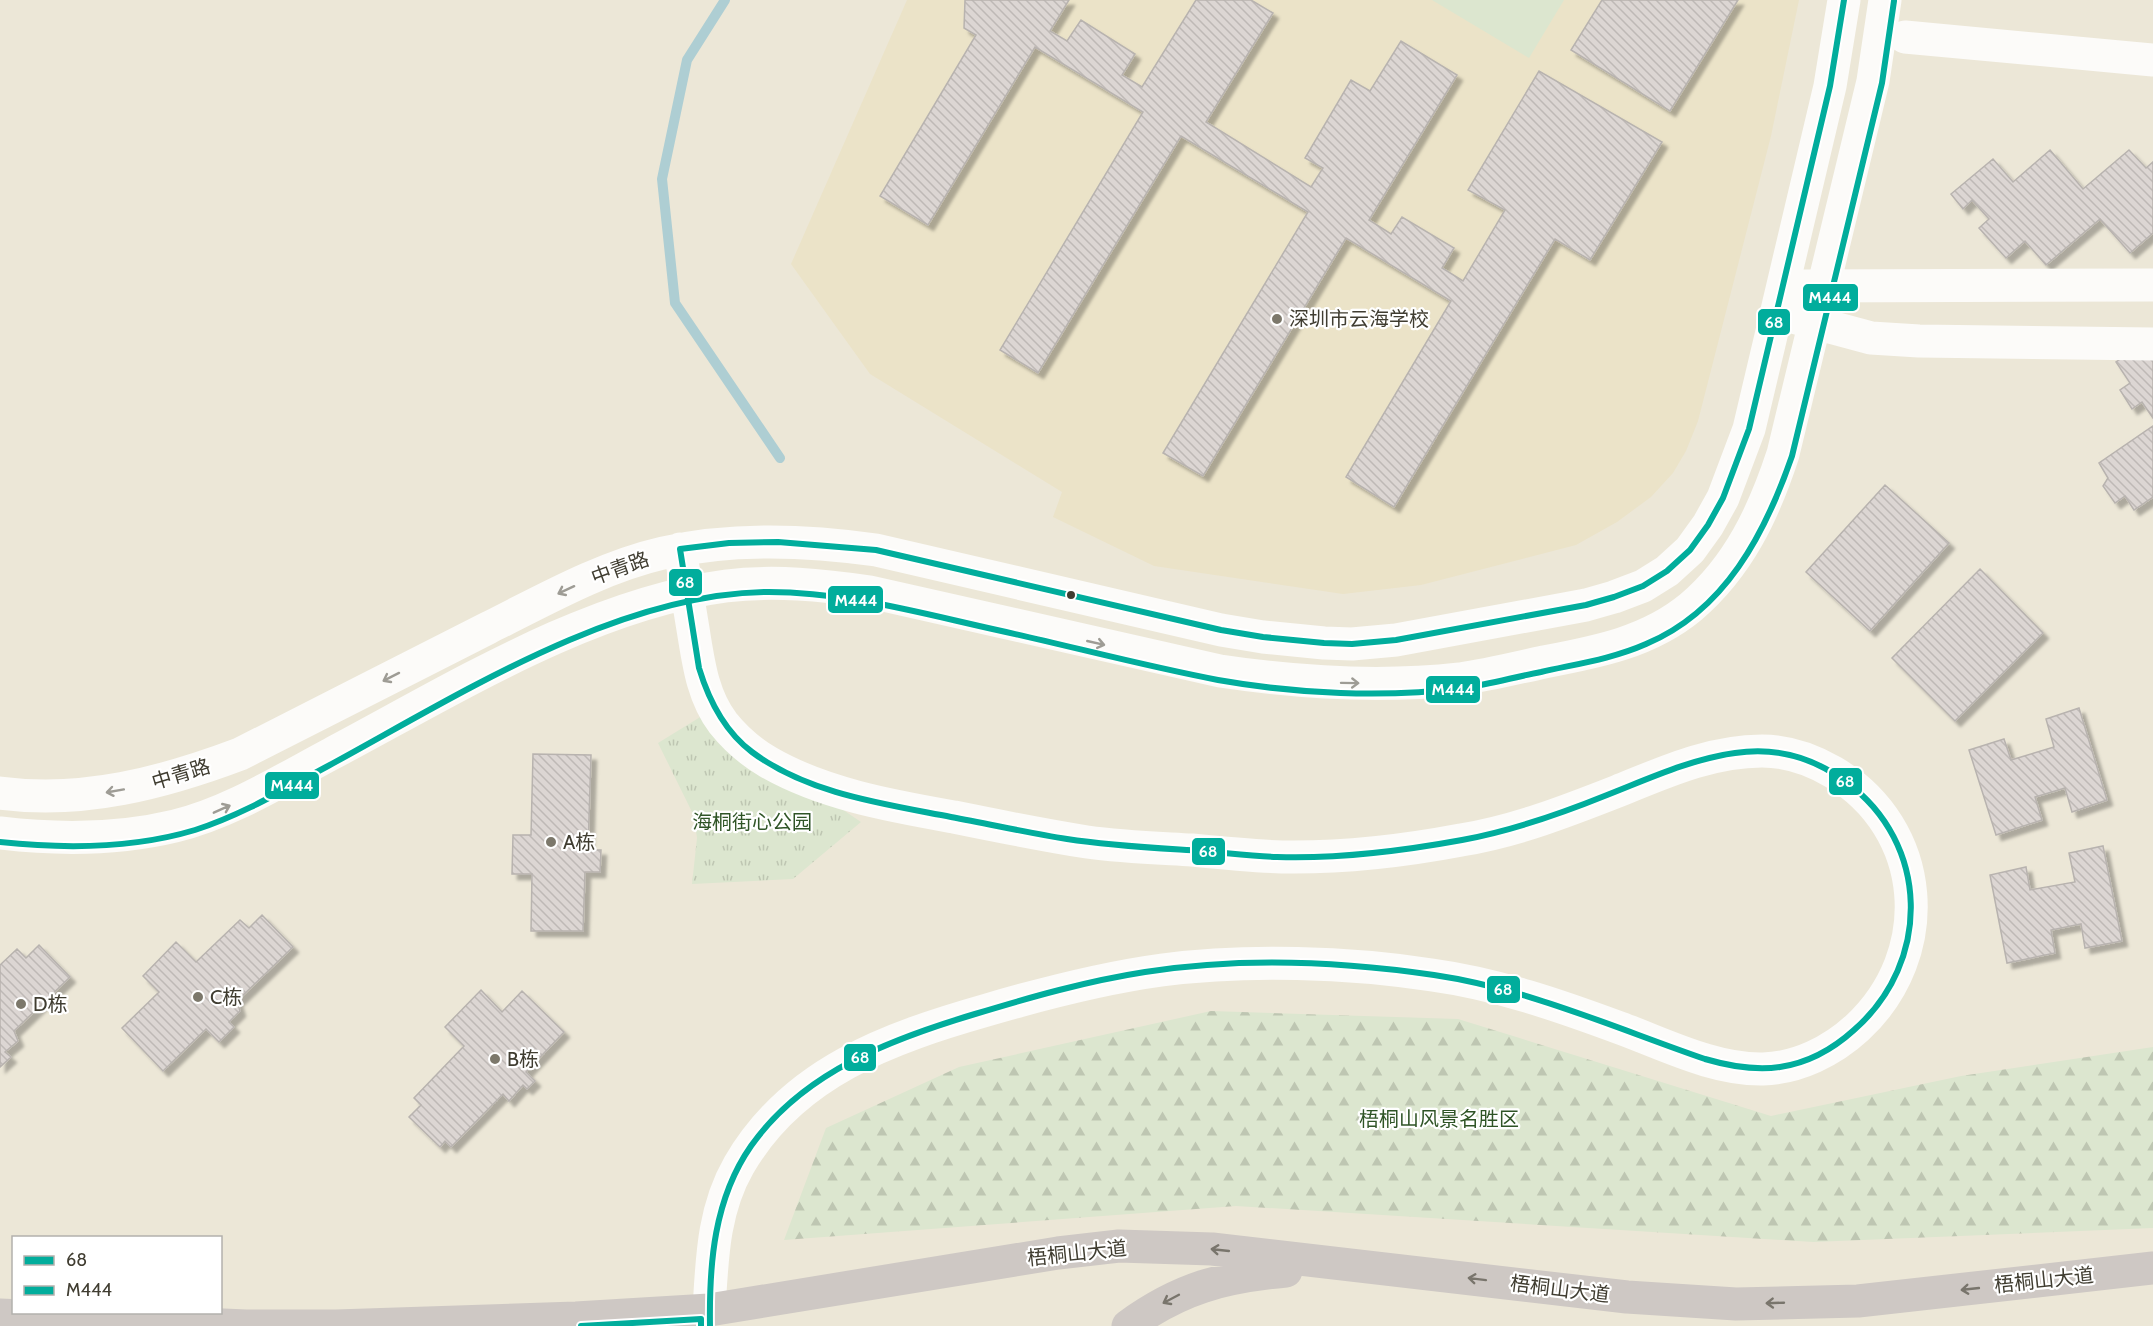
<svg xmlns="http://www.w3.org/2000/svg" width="2153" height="1326" font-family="Cabin,'Noto Sans SC',sans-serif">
	<defs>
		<pattern id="forest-firs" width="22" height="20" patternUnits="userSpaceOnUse" patternTransform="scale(1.5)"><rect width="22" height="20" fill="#dce6cf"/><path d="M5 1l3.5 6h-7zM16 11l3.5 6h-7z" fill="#bec6b2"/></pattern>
		<pattern id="park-tufts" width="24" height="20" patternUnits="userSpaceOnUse" patternTransform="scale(1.5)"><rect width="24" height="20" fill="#dce6cf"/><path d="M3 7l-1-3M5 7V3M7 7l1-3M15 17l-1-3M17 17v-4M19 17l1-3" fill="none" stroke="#bec6b2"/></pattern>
		<pattern id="building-back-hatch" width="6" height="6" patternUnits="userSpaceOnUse" patternTransform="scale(1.5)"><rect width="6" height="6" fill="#dcd6d3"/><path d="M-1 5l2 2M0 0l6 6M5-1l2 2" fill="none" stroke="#beb9b6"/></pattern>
		<filter id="shadow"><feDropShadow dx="5.5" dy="5.5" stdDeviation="1.5" flood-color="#0004"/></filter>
	</defs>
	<rect width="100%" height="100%" fill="#ece7d7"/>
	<path fill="#ebe3c8" d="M907,0h892l-28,136 -73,285 -12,30 -13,22 -22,24 -34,25 -41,23 -155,40 -78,9 -189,-28 -101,-49 9,-25 -192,-118 -79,-110z"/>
	<path fill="url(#forest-firs)" d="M1211,1011l247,8 313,97 190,-40 192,-29v181l-340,14 -577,-36 -452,34 42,-112 133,-61z"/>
	<path fill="url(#park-tufts)" d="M710,711l120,90 31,21 -68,57 -101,5 5,-46 -3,-22 -36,-73z"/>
	<path fill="#dce6cf" d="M1432,0h132l-35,58z"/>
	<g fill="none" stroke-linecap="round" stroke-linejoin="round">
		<path stroke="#aeced3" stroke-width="10" d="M725,0l-38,60 -25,119 13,124 105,155"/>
	</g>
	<path fill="url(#building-back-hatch)" stroke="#b8b3af" stroke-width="1.5" filter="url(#shadow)" d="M965,0h104l-19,31 17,10 14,-21 54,34 -13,21 20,12 54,-87h55l22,13 -67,109 105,65 12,-19 -18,-10 46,-78 19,11 31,-50 56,34 -88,145 22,14 11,-17 52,31 -12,20 21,13 42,-71 -37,-20 71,-119 123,71 -72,118 -35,-21 -161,268 -48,-30 105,-176 -105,-63 -143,238 -40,-23 145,-241 -127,-76 -143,237 -38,-23 143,-238 -108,-65 -107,178 -48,-29 96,-161 -12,-7z
		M1602,0h136l-68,111 -99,-61z
		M2050,150l33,39 46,-39 17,18 7,-6v71l-23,20 -30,-34 -54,46 -21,-24 -19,17 -27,-30 10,-9 -17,-19 -9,9 -12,-15 42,-35 20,23z
		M2135,349l18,5v64l-11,-16 -10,7 -12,-19 10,-7 -14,-21z
		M2153,426v71l-19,13 -9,-14 -10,7 -12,-17 5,-8 -9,-15z
		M1885,485l64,58 -79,88 -64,-59z
		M1980,569l63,64 -88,88 -63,-63z
		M2079,708l28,92 -35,12 -7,-24 -30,9 7,23 -46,15 -27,-85 35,-11 7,21 43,-13 -8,-28z
		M533,754l58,1 -3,95h13l-1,22h-15l-2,59h-52l1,-57h-20l1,-39h18z
		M2103,846l19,95 -37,7 -4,-24 -30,6 4,23 -48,10 -17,-88 36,-8 4,23 45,-8 -6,-29z
		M262,915l31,32 -56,54 3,10 -11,11 5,5 -15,15 -13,-13 -43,42 -41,-43 37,-36 -16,-16 33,-34 20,20 44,-42 9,8z
		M39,945l31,32 -56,54 4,10 -13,11 6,5 -11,10v-102l17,-16 9,9z
		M481,990l21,22 20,-21 42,41 -38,40 9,9 -8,8 -4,-4 -14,16 -6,-7 -52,53 -6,-6 -5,6 -31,-30 12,-12 -7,-7 50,-52 -19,-19z"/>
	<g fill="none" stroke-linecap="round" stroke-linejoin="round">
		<path stroke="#fcfbf9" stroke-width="33" d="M1905,37l248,23
			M1803,286l350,-1
			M1793,317l78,21 48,3 234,3
			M680,549c4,25 8,50 12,74 6,35 9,71 31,100 12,15 28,29 45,39 55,32 124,44 186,55 44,9 89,18 133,25 35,5 70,6 105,8 30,3 60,6 90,7 59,1 121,-6 179,-17 55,-9 106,-29 157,-49 47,-19 93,-40 144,-40 26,0 49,8 71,21 95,56 104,182 24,256 -25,23 -59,40 -94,41 -49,1 -99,-25 -143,-41 -62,-23 -123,-44 -188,-53 -84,-13 -185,-16 -270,-5 -59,8 -117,23 -175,40 -98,28 -194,62 -248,155 -26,45 -27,94 -30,145
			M0,793c83,11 163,-10 240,-39 83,-42 165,-84 248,-126 56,-28 114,-61 175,-75 70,-16 143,-13 213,-3l345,80 42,7 61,6 28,1 44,-4 190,-35 28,-8 29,-11 24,-15 23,-21 18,-25 15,-27 26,-69 81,-343 14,-86
			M0,833c59,7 117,7 175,-7 54,-13 107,-46 156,-72 121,-64 258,-150 395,-168 48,-6 97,-1 144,6l350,79c80,12 159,17 240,8 28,-4 56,-11 84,-17 53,-10 105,-20 147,-55 48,-41 73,-95 92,-153l90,-373 12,-81"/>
		<path stroke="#cec8c4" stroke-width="33" d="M0,1315l246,11h90l240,-8 133,-8 349,-57 61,-7 93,3 415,48 109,7 122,-3 295,-33
			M1128,1326c52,-38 95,-49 158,-55"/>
		<g stroke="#fff" stroke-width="10">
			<path id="bus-1" d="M710,1326c-1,-62 4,-127 41,-180 52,-74 140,-107 224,-132 56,-17 112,-33 170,-42 95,-15 194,-11 289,3 95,14 181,53 271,84 24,7 49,12 75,8 27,-4 53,-18 74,-37 78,-68 76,-187 -8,-248 -33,-25 -70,-35 -111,-29 -44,6 -87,26 -128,42 -47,19 -95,36 -145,45 -60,11 -123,19 -185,17 -25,-1 -50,-4 -75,-6 -45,-3 -90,-5 -135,-12 -39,-6 -77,-15 -116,-22 -67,-13 -143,-23 -199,-65 -28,-21 -43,-51 -53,-84l-19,-119 49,-6 49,-1 98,8 345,80 42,7 61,6 28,1 44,-4 190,-35 28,-8 29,-11 24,-15 23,-21 18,-25 15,-27 26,-69 81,-343 14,-86"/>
		</g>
		<g stroke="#fff" stroke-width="10">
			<path id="bus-2" d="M0,842c65,7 132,7 195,-12 47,-15 90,-41 133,-64 129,-70 286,-171 436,-174 79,-1 156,21 233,38 73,16 147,36 221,50 79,14 166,18 246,8 26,-4 51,-11 77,-16 35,-8 71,-13 105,-28 79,-33 119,-110 146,-188l90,-373 12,-82
				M581,1326l120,-7v7"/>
		</g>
		<use href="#bus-1" stroke="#01ad9c" stroke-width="6"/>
		<use href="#bus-2" stroke="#01ad9c" stroke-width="6"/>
	</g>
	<defs><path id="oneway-shaft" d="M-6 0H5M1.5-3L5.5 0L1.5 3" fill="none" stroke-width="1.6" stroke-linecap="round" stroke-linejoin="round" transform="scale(1.5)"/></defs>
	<g stroke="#9e9c95">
		<use href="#oneway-shaft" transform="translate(566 590) rotate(155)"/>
		<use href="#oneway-shaft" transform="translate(1096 643) rotate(13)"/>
		<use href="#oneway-shaft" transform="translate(391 677) rotate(153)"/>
		<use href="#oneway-shaft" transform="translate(1350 683) rotate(1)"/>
		<use href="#oneway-shaft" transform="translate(115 791) rotate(170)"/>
		<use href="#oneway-shaft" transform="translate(222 809) rotate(-24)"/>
	</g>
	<g stroke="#79756c">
		<use href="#oneway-shaft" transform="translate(1220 1250) rotate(-174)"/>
		<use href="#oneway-shaft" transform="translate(1477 1279) rotate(-173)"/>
		<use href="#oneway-shaft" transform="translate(1970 1289) rotate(174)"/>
		<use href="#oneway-shaft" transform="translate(1171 1299) rotate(152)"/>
		<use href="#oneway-shaft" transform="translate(1775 1303) rotate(178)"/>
	</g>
	<g fill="#7c786b" stroke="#fff" stroke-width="2">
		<circle cx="1277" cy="319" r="6"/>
		<circle cx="551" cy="842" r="6"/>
		<circle cx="198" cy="997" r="6"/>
		<circle cx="21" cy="1004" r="6"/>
		<circle cx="495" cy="1059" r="6"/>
	</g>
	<circle fill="#403d31" stroke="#fff" stroke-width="2" cx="1071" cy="595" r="5"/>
	<g text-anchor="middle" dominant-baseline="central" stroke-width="4.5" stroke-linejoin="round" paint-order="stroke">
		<g font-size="20" fill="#403d31" stroke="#fff" text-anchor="start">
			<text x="1289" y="319">深圳市云海学校</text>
			<text x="563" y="842">A栋</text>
			<text x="210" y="997">C栋</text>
			<text x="33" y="1004">D栋</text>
			<text x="507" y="1059">B栋</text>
		</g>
		<g font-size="20" fill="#403d31" stroke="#fff">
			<text transform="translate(620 568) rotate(-20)">中青路</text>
			<text transform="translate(181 774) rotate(-17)">中青路</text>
			<text transform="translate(1077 1253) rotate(-6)">梧桐山大道</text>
			<text transform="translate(2044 1280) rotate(-6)">梧桐山大道</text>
			<text transform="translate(1560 1289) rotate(7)">梧桐山大道</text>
		</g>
		<g font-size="20" fill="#2f5426" stroke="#fff">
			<text x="752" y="822">海桐街心公园</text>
			<text x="1439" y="1119">梧桐山风景名胜区</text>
		</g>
	</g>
	<g stroke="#fff" stroke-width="2">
		<rect x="1802" y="283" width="57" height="29" rx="6" fill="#01ad9c"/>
		<rect x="1757" y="308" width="34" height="28" rx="6" fill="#01ad9c"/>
		<rect x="668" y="568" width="35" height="29" rx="6" fill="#01ad9c"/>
		<rect x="827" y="585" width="57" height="29" rx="6" fill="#01ad9c"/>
		<rect x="1425" y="675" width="56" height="29" rx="6" fill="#01ad9c"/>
		<rect x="1828" y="767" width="35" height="29" rx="6" fill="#01ad9c"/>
		<rect x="264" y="771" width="56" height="29" rx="6" fill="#01ad9c"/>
		<rect x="1191" y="837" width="35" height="29" rx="6" fill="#01ad9c"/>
		<rect x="1486" y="975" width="35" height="29" rx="6" fill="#01ad9c"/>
		<rect x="843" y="1043" width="34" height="29" rx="6" fill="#01ad9c"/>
	</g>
	<g font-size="16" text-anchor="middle" font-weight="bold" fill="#fff">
		<text x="1830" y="303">M444</text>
		<text x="1774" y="328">68</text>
		<text x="685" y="588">68</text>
		<text x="856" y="606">M444</text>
		<text x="1453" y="695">M444</text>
		<text x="1845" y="787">68</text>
		<text x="292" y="791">M444</text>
		<text x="1208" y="857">68</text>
		<text x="1503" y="995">68</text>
		<text x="860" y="1063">68</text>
	</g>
	<rect x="12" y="1236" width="210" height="78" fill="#ffffff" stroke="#b3b1ad" stroke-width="1.5"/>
	<rect x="24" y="1256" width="30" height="9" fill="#01ad9c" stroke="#b3b1ad" stroke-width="1.5"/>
	<text x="66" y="1266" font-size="18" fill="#403d31">68</text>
	<rect x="24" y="1286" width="30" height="9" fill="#01ad9c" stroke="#b3b1ad" stroke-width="1.5"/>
	<text x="66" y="1296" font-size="18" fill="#403d31">M444</text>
</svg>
